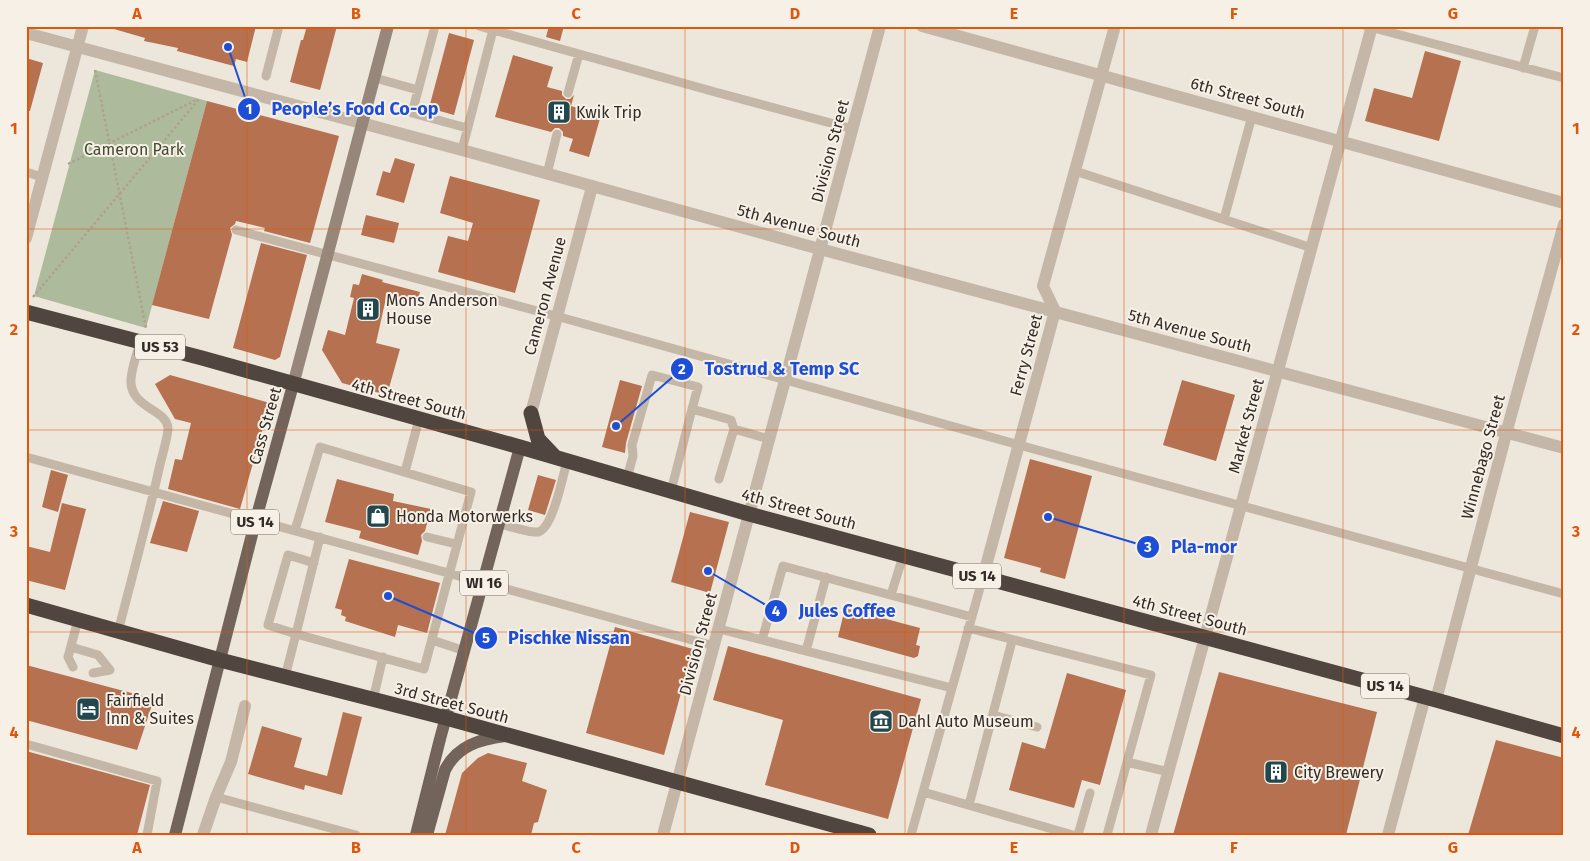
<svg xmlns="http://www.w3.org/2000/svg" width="1590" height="861" font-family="'Fira Sans',sans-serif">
	<rect width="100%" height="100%" fill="#ede6da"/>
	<path fill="#aeba9c" d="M95,70l112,31 -61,227 -112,-32z"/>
	<path fill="#b57150" d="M114,26h142l-9,36 -11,-3 -2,7 -57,-15 1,-3 -34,-7 1,-3 -31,-9z
		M307,26h30l-17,64 -30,-8 11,-42h2z
		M549,26h15l-4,15 -14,-4z
		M449,33l25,7 -20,75 -25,-7z
		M1425,51l36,10 -22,80 -74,-20 9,-33 38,10z
		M513,55l40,12 -6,20 15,4v4l4,4h4l4,-4 -3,11 30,9 -12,42 -20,-6 4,-12 -10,-3v-4l-4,-4h-4l-4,4 -56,-15z
		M26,58l17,5 -13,48 -4,-1z
		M207,101l132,35 -29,107 -46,-12 1,-3 -29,-7 -1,3 -5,4 2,7 -23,84 -57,-14z
		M395,158l20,6 -11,39 -28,-8 7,-24 7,2z
		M450,176l90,24 -25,93 -77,-21 10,-36 20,5 5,-18 -33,-10z
		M366,215l33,8 -5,20 -33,-8z
		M261,243l46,12 -27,102 -5,3 -42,-12z
		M362,274l21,6 -1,2 38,10 -4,14 -30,-8 -10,45 24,6 -13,46 -45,-12 -20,-33 6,-20 17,5 9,-37 -4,-1 3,-13 6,1z
		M170,375l100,28 -30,106 -72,-20 7,-30 7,1 9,-37 -16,-4 -20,-35z
		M620,380l22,6 -16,57 -1,10 -23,-6z
		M1182,380l53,15 -19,66 -53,-16z
		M1030,459l62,17 -27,103 -25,-7 1,-4 -37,-10z
		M51,470l17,5 -10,37 -16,-5z
		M538,475l18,5 -11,35 -17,-5z
		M337,479l57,15 -1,7 38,8 -6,22 -4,4 1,6 -4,14 -59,-17 2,-7 -36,-9z
		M163,501l36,10 -12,41 -37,-9z
		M62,503l24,6 -21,81 -39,-10v-34l24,6z
		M690,512l39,10 -19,71 -39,-11z
		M349,559l91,24 -13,50 -29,-8 -3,12 -50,-16 1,-4 -5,-2 1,-5 -7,-2z
		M845,608l75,20 -4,17 4,1 -2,10 -4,2 -76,-21z
		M615,627l78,22 -29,106 -78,-22z
		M728,646l193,53 -33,120 -123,-34 18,-65 -70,-20z
		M26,665l128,34 -17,51 -111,-30z
		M1219,672l158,40 -31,123h-173z
		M1067,673l59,17 -26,95 -18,-5 -8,28 -65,-18 13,-48 23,7z
		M343,712l19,5 -20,78 -37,-10 -1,5 -56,-16 14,-48 40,12 -8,29 33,9z
		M1496,740l68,18v77h-96z
		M26,751l124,34 -13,50h-111z
		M488,753l39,10 -5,18 25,9 -9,32 -4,1 -3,12h-86l17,-62 16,-15z"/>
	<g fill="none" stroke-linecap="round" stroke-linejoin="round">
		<path stroke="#afa192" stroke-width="2.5" stroke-dasharray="2.5 2.5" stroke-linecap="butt" d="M95,70l51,258
			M68,164l130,-65
			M33,297l167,-199"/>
		<path stroke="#c4b7a8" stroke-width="9" d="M435,26l-23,87 55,15
			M479,26l236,66 138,37
			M1366,26l198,52
			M1523,68l12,-42
			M266,76l13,-50
			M375,78l43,12
			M568,93l11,-39
			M462,150l31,-120
			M1075,171l237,77
			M26,172l16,5
			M547,174l10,-40
			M1224,219l28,-103
			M236,230l320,86 463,129 545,149
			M26,457c230,62 458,127 688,189
			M405,472l14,-53
			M627,478l6,-22 -1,-11 20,-70 46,12 -6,22
			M719,479l15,-50 35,10
			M671,491l21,-82 39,11 3,9
			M500,524c9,2 30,9 38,8 15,-3 25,-57 29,-71
			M295,530l25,-83 151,45 -47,177 -128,-35 24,-97
			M427,537l29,7
			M891,595l12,-39
			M968,628l183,47 -44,160
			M719,629l233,59
			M118,632c14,-55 29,-109 41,-163 2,-10 9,-32 9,-41 -1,-19 -39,-20 -37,-49 1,-12 6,-25 9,-37
			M432,640l33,11
			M762,640l21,-74 189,51
			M71,647l27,8 12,15 -17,3
			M806,651l20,-74
			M73,667l-5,-10 10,-37
			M285,677l11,-43 -28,-9 20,-70 26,8
			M373,700l10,-43
			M993,715l44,12
			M26,744l131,37 -10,54
			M1127,762l42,10
			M923,792l150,43
			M216,797l140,38
			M969,805l43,-164
			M911,835l72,-258
			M1078,835l12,-42"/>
		<path stroke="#c4b7a8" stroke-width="12" d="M922,26l642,177
			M26,33l436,117 343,95 759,203
			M26,238l57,-212
			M531,413l61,-226
			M983,577l72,-266 -12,-25 72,-260
			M1436,700l74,-281 54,-195
			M203,835l13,-38 15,-35 14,-56
			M663,835l217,-809
			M1151,835l221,-809
			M1388,835l37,-138"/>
		<path stroke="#97877a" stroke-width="12" d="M293,385l95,-359"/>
		<path stroke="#72645a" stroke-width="12" d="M175,835l81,-316 37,-134
			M416,835l24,-96 80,-292
			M427,835l18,-65c12,-24 35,-31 60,-34"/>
		<path stroke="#51463f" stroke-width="15" d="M26,312l176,46 318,89 229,67 687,186 128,36
			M531,413l7,26 17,18
			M26,605l194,55 226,58 423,117"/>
	</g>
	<path fill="none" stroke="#df570d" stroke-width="1" stroke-opacity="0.55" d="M247,26v809M466,26v809M685,26v809M905,26v809M1124,26v809M1343,26v809M26,229h1538M26,430h1538M26,632h1538"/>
	<defs>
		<g id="building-square" transform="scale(1.25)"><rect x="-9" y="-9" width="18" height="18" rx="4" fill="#22474d" stroke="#f6f0e6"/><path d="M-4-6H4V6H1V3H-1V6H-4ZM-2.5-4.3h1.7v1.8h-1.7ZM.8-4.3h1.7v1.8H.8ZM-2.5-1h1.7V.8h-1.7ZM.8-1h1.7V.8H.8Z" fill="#fff"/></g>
		<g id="shop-square" transform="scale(1.25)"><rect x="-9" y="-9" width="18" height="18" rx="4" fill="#22474d" stroke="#f6f0e6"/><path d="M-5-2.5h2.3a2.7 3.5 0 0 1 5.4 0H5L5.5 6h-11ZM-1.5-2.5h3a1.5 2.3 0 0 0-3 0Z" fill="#fff"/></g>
		<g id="hotel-square" transform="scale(1.25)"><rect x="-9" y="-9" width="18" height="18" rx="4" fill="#22474d" stroke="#f6f0e6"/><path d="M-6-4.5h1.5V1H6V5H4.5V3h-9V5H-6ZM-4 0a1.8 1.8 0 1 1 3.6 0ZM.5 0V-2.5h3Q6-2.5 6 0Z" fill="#fff"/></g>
		<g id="museum-square" transform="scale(1.25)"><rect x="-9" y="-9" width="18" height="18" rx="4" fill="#22474d" stroke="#f6f0e6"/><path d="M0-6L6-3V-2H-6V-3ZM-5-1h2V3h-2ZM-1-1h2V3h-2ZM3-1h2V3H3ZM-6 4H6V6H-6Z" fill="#fff"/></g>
	</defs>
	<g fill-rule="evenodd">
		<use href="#building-square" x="559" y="112"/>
		<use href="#building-square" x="368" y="309"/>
		<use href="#shop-square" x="378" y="516"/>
		<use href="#hotel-square" x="88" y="709"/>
		<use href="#museum-square" x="881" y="721"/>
		<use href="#building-square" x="1276" y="772"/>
	</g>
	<g text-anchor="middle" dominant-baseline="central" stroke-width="4" stroke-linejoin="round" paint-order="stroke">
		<g fill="#f6f0e6" stroke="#6d6660" stroke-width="1">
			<rect x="135" y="334.5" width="50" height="25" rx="4"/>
			<rect x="231" y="509.5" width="48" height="25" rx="4"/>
			<rect x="953" y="563.5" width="48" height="25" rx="4"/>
			<rect x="460" y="570.5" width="48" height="25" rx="4"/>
			<rect x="1361" y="673.5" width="48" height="25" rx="4"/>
		</g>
		<g font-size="15" font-weight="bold" fill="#322b27">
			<text x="160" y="347">US 53</text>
			<text x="255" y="522">US 14</text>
			<text x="977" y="576">US 14</text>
			<text x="484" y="583">WI 16</text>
			<text x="1385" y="686">US 14</text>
		</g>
		<g font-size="16" fill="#322b27" stroke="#f6f0e6">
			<text transform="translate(1248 98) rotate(15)">6th Street South</text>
			<text transform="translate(830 151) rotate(-75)">Division Street</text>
			<text transform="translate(799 226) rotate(15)">5th Avenue South</text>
			<text transform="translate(545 296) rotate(-75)">Cameron Avenue</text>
			<text transform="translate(1190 331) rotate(15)">5th Avenue South</text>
			<text transform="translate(1026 355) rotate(-75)">Ferry Street</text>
			<text transform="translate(409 399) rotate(15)">4th Street South</text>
			<text transform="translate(265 426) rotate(-74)">Cass Street</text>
			<text transform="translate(1246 426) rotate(-75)">Market Street</text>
			<text transform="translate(1483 457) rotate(-75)">Winnebago Street</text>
			<text transform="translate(799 509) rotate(15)">4th Street South</text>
			<text transform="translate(1190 615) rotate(15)">4th Street South</text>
			<text transform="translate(698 644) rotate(-75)">Division Street</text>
			<text transform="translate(452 703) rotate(15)">3rd Street South</text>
		</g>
		<g font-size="16" fill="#322b27" stroke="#f6f0e6" text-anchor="start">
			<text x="576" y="112">Kwik Trip</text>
			<text x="386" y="300">Mons Anderson<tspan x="386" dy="18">House</tspan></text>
			<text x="396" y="516">Honda Motorwerks</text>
			<text x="106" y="700">Fairfield<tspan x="106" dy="18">Inn &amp; Suites</tspan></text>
			<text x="898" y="721">Dahl Auto Museum</text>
			<text x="1294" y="772">City Brewery</text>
		</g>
		<g font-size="16" fill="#3f4c2e" stroke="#f6f0e6">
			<text x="134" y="149">Cameron Park</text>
		</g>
	</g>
	<path fill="none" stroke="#1d4ed8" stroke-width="2" d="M228 47L249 109M616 426L682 369M1048 517L1148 547M708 571L776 611M388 596L486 638"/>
	<g fill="#1d4ed8" stroke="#f6f0e6" stroke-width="2">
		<circle cx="228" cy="47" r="5"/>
		<circle cx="616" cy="426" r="5"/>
		<circle cx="1048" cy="517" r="5"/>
		<circle cx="708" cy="571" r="5"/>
		<circle cx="388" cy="596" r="5"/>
		<circle cx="249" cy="109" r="12"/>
		<circle cx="682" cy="369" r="12"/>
		<circle cx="1148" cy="547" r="12"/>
		<circle cx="776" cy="611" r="12"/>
		<circle cx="486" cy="638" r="12"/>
	</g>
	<g font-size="15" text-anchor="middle" font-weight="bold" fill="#fff">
		<text x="249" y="114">1</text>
		<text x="682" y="374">2</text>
		<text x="1148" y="552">3</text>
		<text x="776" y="616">4</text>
		<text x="486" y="643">5</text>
	</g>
	<g font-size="18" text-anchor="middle" font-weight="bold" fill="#1d4ed8" stroke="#f6f0e6" stroke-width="4" stroke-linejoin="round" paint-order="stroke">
		<text x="355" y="115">People’s Food Co-op</text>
		<text x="782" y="375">Tostrud &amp; Temp SC</text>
		<text x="1204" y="553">Pla-mor</text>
		<text x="847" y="617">Jules Coffee</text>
		<text x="569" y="644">Pischke Nissan</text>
	</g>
	<rect width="1590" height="861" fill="none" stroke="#f6f0e6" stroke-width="55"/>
	<rect x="28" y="28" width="1534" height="806" fill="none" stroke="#df570d" stroke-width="2"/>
	<g font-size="16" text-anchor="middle" font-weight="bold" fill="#df570d">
		<text x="137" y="19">A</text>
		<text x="356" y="19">B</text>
		<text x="576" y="19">C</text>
		<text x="795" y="19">D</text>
		<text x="1014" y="19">E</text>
		<text x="1234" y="19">F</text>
		<text x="1453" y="19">G</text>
		<text x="14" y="134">1</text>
		<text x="1576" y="134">1</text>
		<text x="14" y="335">2</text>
		<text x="1576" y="335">2</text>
		<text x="14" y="537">3</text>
		<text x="1576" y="537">3</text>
		<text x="14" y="738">4</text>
		<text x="1576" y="738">4</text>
		<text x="137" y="853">A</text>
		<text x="356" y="853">B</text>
		<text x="576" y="853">C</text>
		<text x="795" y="853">D</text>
		<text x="1014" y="853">E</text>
		<text x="1234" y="853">F</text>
		<text x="1453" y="853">G</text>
	</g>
</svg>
